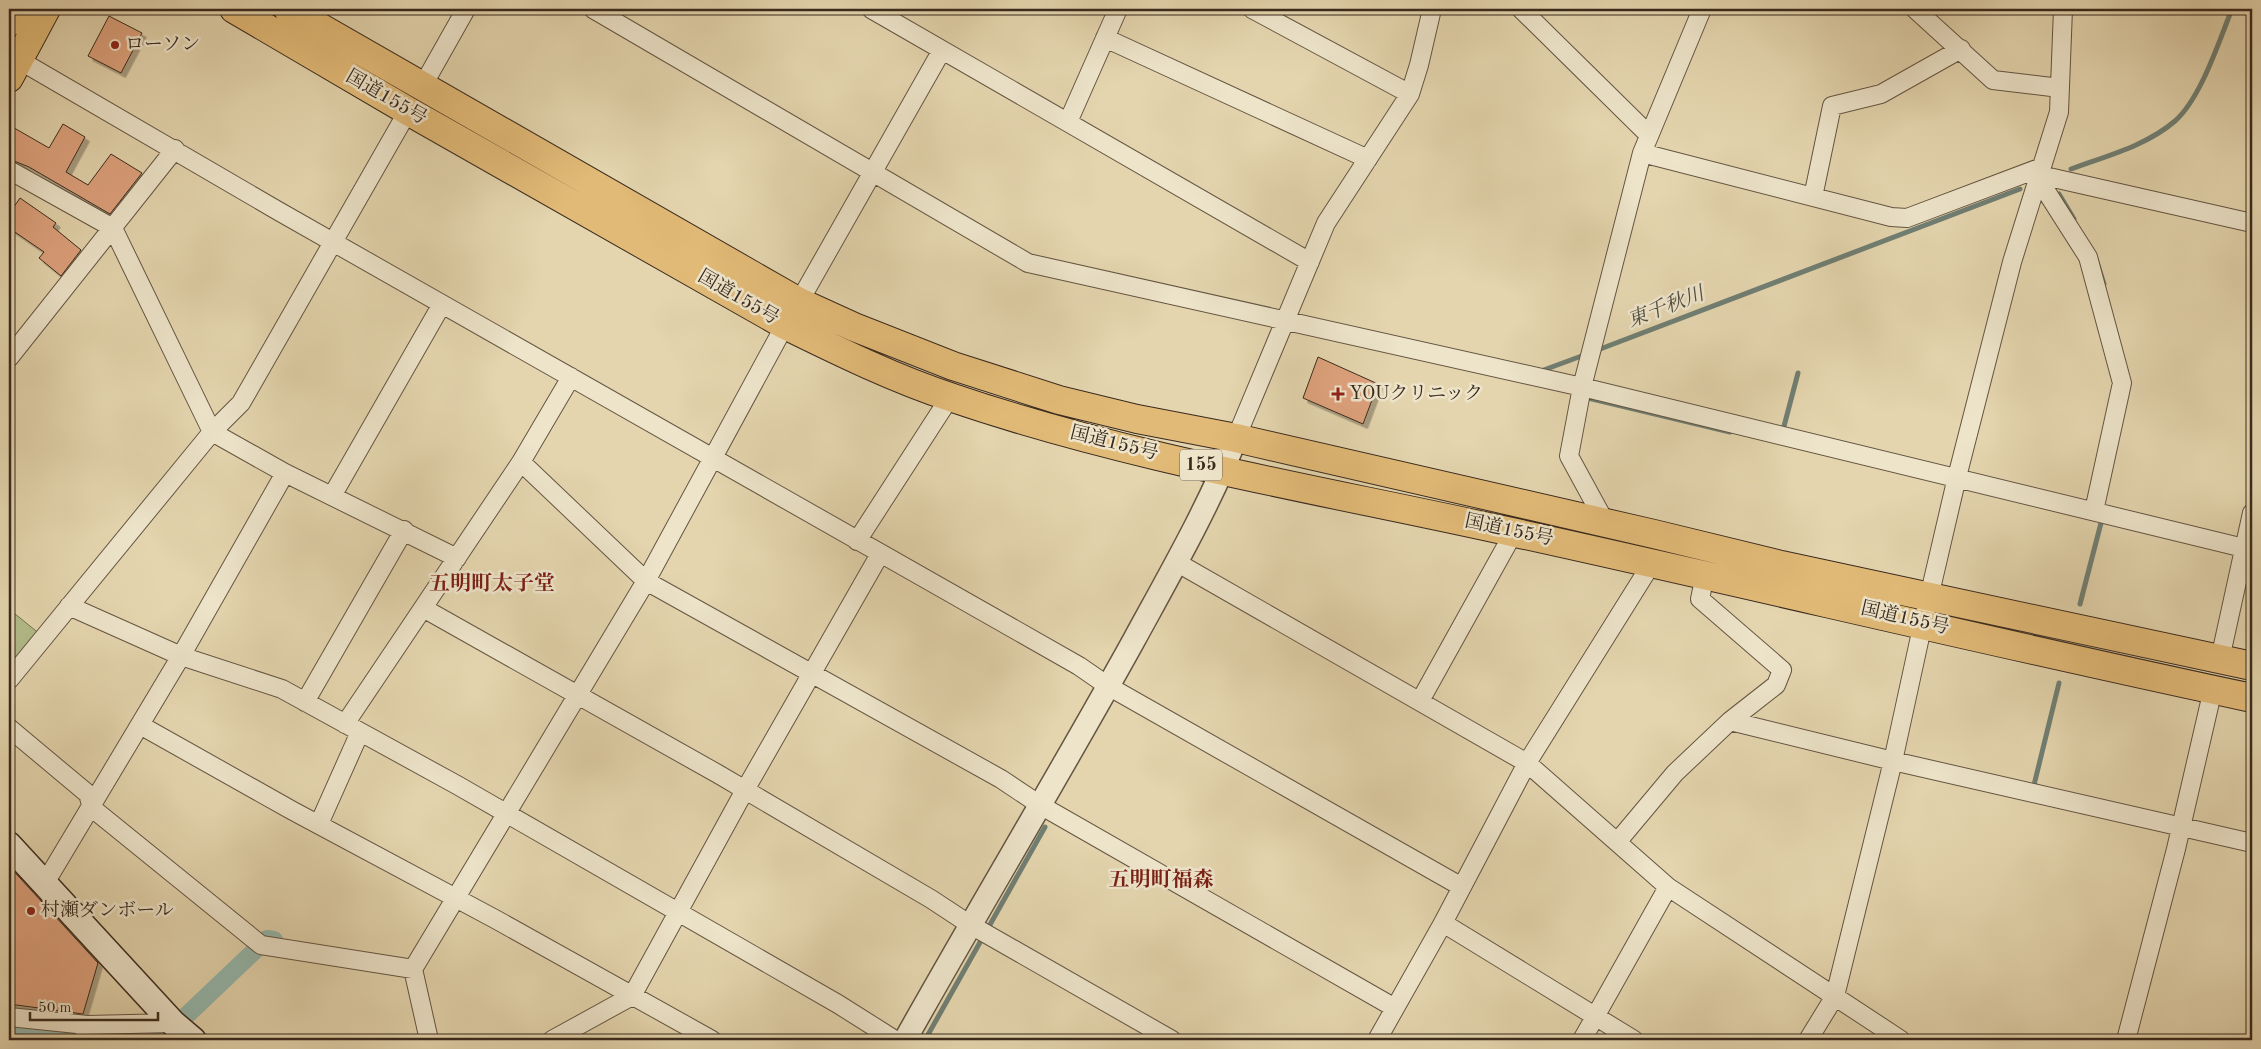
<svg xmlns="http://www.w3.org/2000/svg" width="2261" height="1049" font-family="'Old Standard TT','Noto Serif JP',serif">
	<defs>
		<filter id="shadow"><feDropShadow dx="4.5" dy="4.5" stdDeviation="0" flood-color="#0004"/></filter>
	</defs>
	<rect width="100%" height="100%" fill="#e4d5ae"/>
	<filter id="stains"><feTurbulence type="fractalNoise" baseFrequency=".004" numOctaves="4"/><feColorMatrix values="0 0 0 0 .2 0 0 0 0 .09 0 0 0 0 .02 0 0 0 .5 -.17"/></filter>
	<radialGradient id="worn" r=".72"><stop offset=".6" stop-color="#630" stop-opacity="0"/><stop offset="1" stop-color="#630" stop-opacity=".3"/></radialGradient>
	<path fill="#b2bd8b" stroke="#767454" d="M9,609l32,26 -32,41z"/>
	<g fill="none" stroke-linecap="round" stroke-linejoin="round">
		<path stroke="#707f74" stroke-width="5" d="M2071,169c35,-13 75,-23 104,-48 26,-23 44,-80 57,-112
			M2059,194l15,25
			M2096,259l8,25
			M1595,351l425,-162
			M1541,371l46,-17
			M1588,398l142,34
			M1781,429l2,1 15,-57
			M2080,604l21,-81
			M2037,786l-3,-1 25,-102
			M925,1040l120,-213"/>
		<path stroke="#95b8ad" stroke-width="18" d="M9,1027l105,13
			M156,1040l31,-25 80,-76 7,1"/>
	</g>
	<path fill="#dea27d" stroke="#392a1e" filter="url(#shadow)" d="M109,16l33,17 -21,40 -33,-17z
		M63,124l22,13 -19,35 22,13 23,-31 31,19 -32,41 -81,-47 -20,-8v-34l40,23z
		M20,198l36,25 -3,4 28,23 -20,26 -22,-18 5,-6 -35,-24v-14z
		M1318,357l60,27 -15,40 -60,-26z
		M9,866l89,97 -15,51 -74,-10z"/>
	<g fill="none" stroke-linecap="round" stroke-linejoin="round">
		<g stroke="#645542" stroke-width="20">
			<path id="minor" d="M593,9l435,254 554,124 670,163
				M871,9l439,253
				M1252,9l158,85
				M1521,9l128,126
				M1915,9l78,71 67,8
				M1105,38l263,121
				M19,60l261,152 799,454 29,20 354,201
				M422,87l44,-78
				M1068,122l50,-113
				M1642,153l249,64 16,1 135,-51
				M9,170l104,58 99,204 73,41 172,85
				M2040,175l212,48
				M2039,180l49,77 34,126 -28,128
				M1813,197l19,-91 49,-12 80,-45
				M799,302l143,-252
				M9,358l166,-209
				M1236,438l90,-215 84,-129 9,-29 13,-56
				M521,462l125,119 355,198 39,26 355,203
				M332,496l110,-192
				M1605,522l-36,-66 13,-69 60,-234 60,-144
				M857,541l93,-144
				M1176,562l351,201 141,124 233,153
				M69,606l112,50 101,33 175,96 381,219 57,36
				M423,608l295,166 213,125 38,25 203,116
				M2220,659l32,-146
				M9,680l203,-248 29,-29 167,-292
				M1420,701l94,-169
				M305,702l99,-172
				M1730,721l163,40 359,82
				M345,724l176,-262 50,-85
				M140,725l153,86 202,108 217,121
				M9,728l79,66 4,14 169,137 152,24 233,-388 139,-256
				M319,824l41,-92
				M1618,841l57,-68 55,-52 46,-36 6,-15 -82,-71 5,-24
				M45,883l136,-227 104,-183
				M1443,923l191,117
				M413,969l16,71
				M9,1017l78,8 86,-2
				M84,1040l3,-15
				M552,1040l80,-44 113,-206 135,-236
				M1377,1040l66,-117 84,-160 125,-200
				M1582,1040l86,-153
				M1808,1040l27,-44 58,-235 30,-138 34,-146 55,-215 47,-150 4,-103
				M2126,1040l50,-191 37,-160"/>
		</g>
		<g stroke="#645542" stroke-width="25">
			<path id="tertiary" d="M905,1040c75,-134 155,-266 229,-400 36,-66 74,-132 102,-202"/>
		</g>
		<g stroke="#392a1e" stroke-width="28">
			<path id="secondary" d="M9,845l164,178 20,17"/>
		</g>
		<g stroke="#392a1e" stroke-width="30">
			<path id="primary" d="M9,22l7,-13
				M9,78l37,-69"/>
		</g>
		<g stroke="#392a1e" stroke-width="30">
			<path id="trunk" d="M234,9l174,102 377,214c55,27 110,54 168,73 182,62 375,93 563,135 246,54 490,113 736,165
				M288,9l511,293 55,25 99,39 106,34 78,19 99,19 418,96 127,31 471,101"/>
		</g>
		<use href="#minor" stroke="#ede4ca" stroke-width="18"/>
		<use href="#tertiary" stroke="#ede4ca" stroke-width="22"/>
		<use href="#secondary" stroke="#ede4ca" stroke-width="25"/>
		<use href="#primary" stroke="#e2ba77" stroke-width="28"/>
		<use href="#trunk" stroke="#e2ba77" stroke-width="28"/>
	</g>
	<g fill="#8f2418" stroke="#ede4ca" stroke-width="2">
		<circle cx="115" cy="45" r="5"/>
		<path d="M1335.5 386.5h5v5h5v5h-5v5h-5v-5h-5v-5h5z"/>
		<circle cx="31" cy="911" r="5"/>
	</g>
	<g text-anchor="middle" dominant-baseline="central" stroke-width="5" stroke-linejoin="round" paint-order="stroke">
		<rect fill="#ede4ca" stroke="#6f6252" stroke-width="1" x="1180" y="449.5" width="42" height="31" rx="4"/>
		<g font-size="18" font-weight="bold" fill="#392a1e">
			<text x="1201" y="465">155</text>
		</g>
		<g font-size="19" fill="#392a1e" stroke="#ede4ca" text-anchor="start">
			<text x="125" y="45">ローソン</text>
			<text x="1349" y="394">YOUクリニック</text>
			<text x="41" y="911">村瀬ダンボール</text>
		</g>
		<g font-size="19" fill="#392a1e" stroke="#ede4ca">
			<text transform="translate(386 98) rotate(30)">国道155号</text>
			<text transform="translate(738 298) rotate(30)">国道155号</text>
			<text transform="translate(1114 444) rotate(14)">国道155号</text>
			<text transform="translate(1509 531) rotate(12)">国道155号</text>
			<text transform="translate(1905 619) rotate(13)">国道155号</text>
		</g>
		<g font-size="20" font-style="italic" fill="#504e42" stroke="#ede4ca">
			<text transform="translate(1666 308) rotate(-21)">東千秋川</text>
		</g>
		<g font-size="21" font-weight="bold" fill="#7a1f14" stroke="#ede4ca">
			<text x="492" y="584">五明町太子堂</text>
			<text x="1161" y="880">五明町福森</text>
		</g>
	</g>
	<rect width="2261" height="1049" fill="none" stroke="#e4d5ae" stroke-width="30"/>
	<rect x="10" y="10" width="2241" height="1029" fill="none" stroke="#392a1e" stroke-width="2.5"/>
	<rect x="15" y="15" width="2231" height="1019" fill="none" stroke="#392a1e"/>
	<path d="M30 1012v8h128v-8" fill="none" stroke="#392a1e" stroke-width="2.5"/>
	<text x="38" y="1012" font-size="15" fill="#392a1e" stroke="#ede4ca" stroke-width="4" paint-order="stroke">50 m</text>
	<rect width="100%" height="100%" filter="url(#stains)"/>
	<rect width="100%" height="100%" fill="url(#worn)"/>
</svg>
